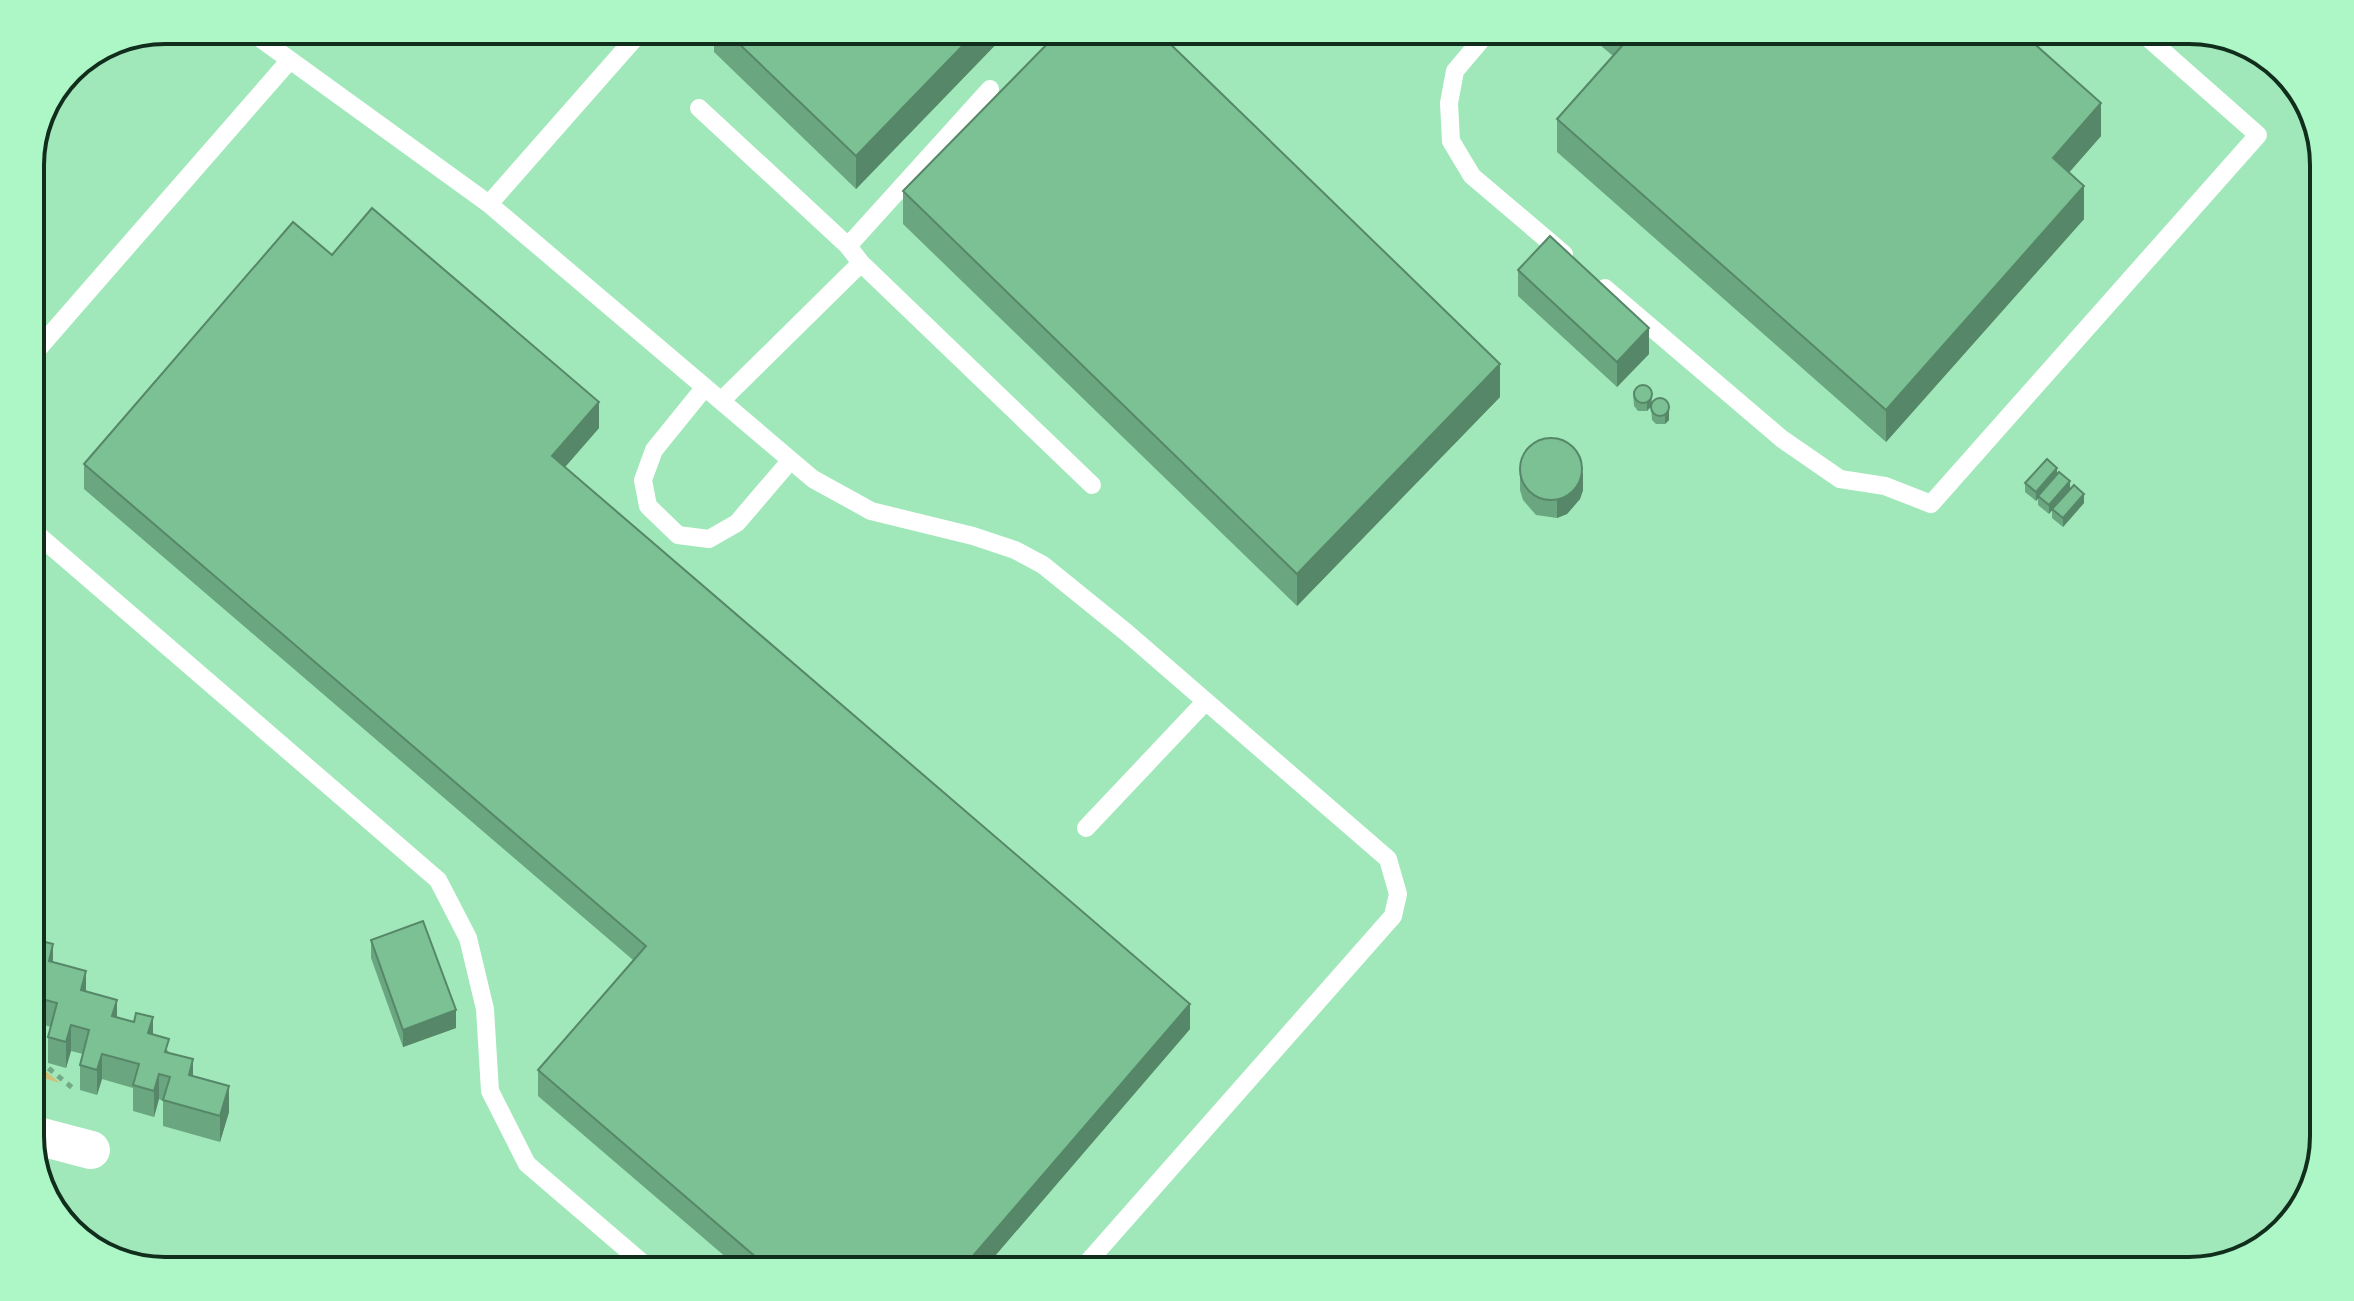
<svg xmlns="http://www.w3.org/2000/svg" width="2354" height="1301" font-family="Barlow,sans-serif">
	<rect width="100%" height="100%" fill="#a0e8b9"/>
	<path fill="#d3c077" d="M30,1058l30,25 -30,-9z"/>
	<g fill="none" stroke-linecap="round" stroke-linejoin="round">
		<path stroke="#71aa85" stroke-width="5" stroke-dasharray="6 6" stroke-linecap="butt" d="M30,1053l45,37"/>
		<path stroke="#fff" stroke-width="18" d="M1487,33l-32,38 -6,32 2,38 21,35 92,78
			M261,39l228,165 324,275 58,32 102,25 42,14 28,15 84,68 261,226 10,35 -5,22 -313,355
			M699,108l149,138
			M489,204l146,-166
			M861,263l231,222
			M1605,288l177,151 58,40 45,7 46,18 327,-369 -119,-105
			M30,358l259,-297
			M705,387l-51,63 -11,30 5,26 30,29 31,4 28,-16 53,-62
			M721,401l140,-138 -13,-17 142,-157
			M30,528l408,352 30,58 17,71 5,82 37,73 125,107
			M1086,828l119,-126"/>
		<path stroke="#fff" stroke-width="38" d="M30,1134l61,16"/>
	</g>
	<path fill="#6aa67f" d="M2020,31l81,105 -32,36 15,47 -198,223 -329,-290v-33l56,-63 -20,-17v-6z
		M1004,36l-148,153 -142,-137v-15z
		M903,191l597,206 -203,209 -394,-382z
		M1518,270l131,84 -32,33 -99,-91z
		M1633,391h19v13l17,1v15l-4,4h-9l-4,-4 -1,-13 -4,4h-9l-4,-5z
		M599,428l-34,39 625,562 -208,242h-240l-204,-175v-26l95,-110 -549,-471v-25z
		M1520,472l63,18 -3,9 -13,15 -10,4 -21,-3 -13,-15 -3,-10z
		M2057,475l27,28 -21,24 -11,-9v-8l-3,4 -11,-9v-7l-2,3 -11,-9v-9z
		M30,938l23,25 64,54 36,17 16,18 60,60 -9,30 -57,-16v-25l-4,-2 -5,18 -21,-6v-23l-31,-9 -5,16 -17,-5v-25l3,-11 -12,-3 -5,17 -18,-5v-26l3,-10 -13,-4 -4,17 -4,-1z
		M371,940l85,88 -53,19 -32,-89z"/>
	<path fill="#568768" d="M972,36h32l-148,153v-33z
		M2101,103v33l-48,55v-33z
		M2084,186v33l-198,223v-32z
		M1649,328v26l-32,33v-25z
		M1500,364v33l-203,209v-32z
		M1651,397v9l-4,5v-9z
		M599,402v26l-47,54v-26z
		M1669,411v9l-4,4v-8z
		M2057,468v9l-21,24v-9z
		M1583,472v18l-3,9 -13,15 -10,4v-18z
		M2070,481v9l-21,24v-9z
		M2084,494v9l-21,24v-9z
		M53,944v26l-4,-9z
		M86,971v26l-5,-7z
		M38,998v25l-4,17v-25z
		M117,1000v25l-5,-9z
		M1190,1004v25l-208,242h-22z
		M456,1010v18l-53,19v-17z
		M153,1017v25l-5,-9z
		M71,1025v26l-5,17v-26z
		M102,1054v25l-5,16v-25z
		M193,1059v25l-4,-9z
		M159,1074v25l-5,18v-26z
		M229,1086v26l-9,30v-26z"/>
	<path fill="#7bc194" stroke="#568768" stroke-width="2" d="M2020,31l81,72 -48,55 31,28 -198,224 -329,-291 72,-81 -5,-5z
		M1161,35l339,329 -203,210 -394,-383 152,-155z
		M972,36l-116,120 -124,-119z
		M372,208l227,194 -47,54 638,548 -230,267h-188l-234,-201 108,-124 -562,-482 209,-242 39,33z
		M1550,236l99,92 -32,34 -99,-92z
		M1634 394a9 9 0 1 1 18 0a9 9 0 1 1-18 0Z
		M1651 407a9 9 0 1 1 18 0a9 9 0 1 1-18 0Z
		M1520 469a31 31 0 1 1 62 0a31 31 0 1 1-62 0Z
		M2047,459l10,9 -21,24 -11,-9z
		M2059,472l11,9 -21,24 -11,-9z
		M2074,485l10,9 -21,24 -11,-9z
		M423,921l33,89 -53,20 -32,-90z
		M30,938l23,6 -4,17 37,10 -5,19 36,10 -5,16 22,6 2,-9 17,4 -5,16 21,6 -4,13 28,7 -4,16 40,11 -9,30 -57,-16 7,-23 -11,-3 -5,17 -21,-6 6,-21 -37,-10 -5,16 -17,-5 9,-35 -18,-5 -5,17 -18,-5 9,-34 -19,-5 -4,17 -4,-1z"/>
	<path d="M0 0H2354V1301H0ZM165 44H2189A121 121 0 0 1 2310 165V1136A121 121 0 0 1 2189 1257H165A121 121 0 0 1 44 1136V165A121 121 0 0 1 165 44Z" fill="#adf6c6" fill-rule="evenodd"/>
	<path fill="none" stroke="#112e1d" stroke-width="4" d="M165 44H2189A121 121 0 0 1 2310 165V1136A121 121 0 0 1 2189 1257H165A121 121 0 0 1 44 1136V165A121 121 0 0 1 165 44Z"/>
</svg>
